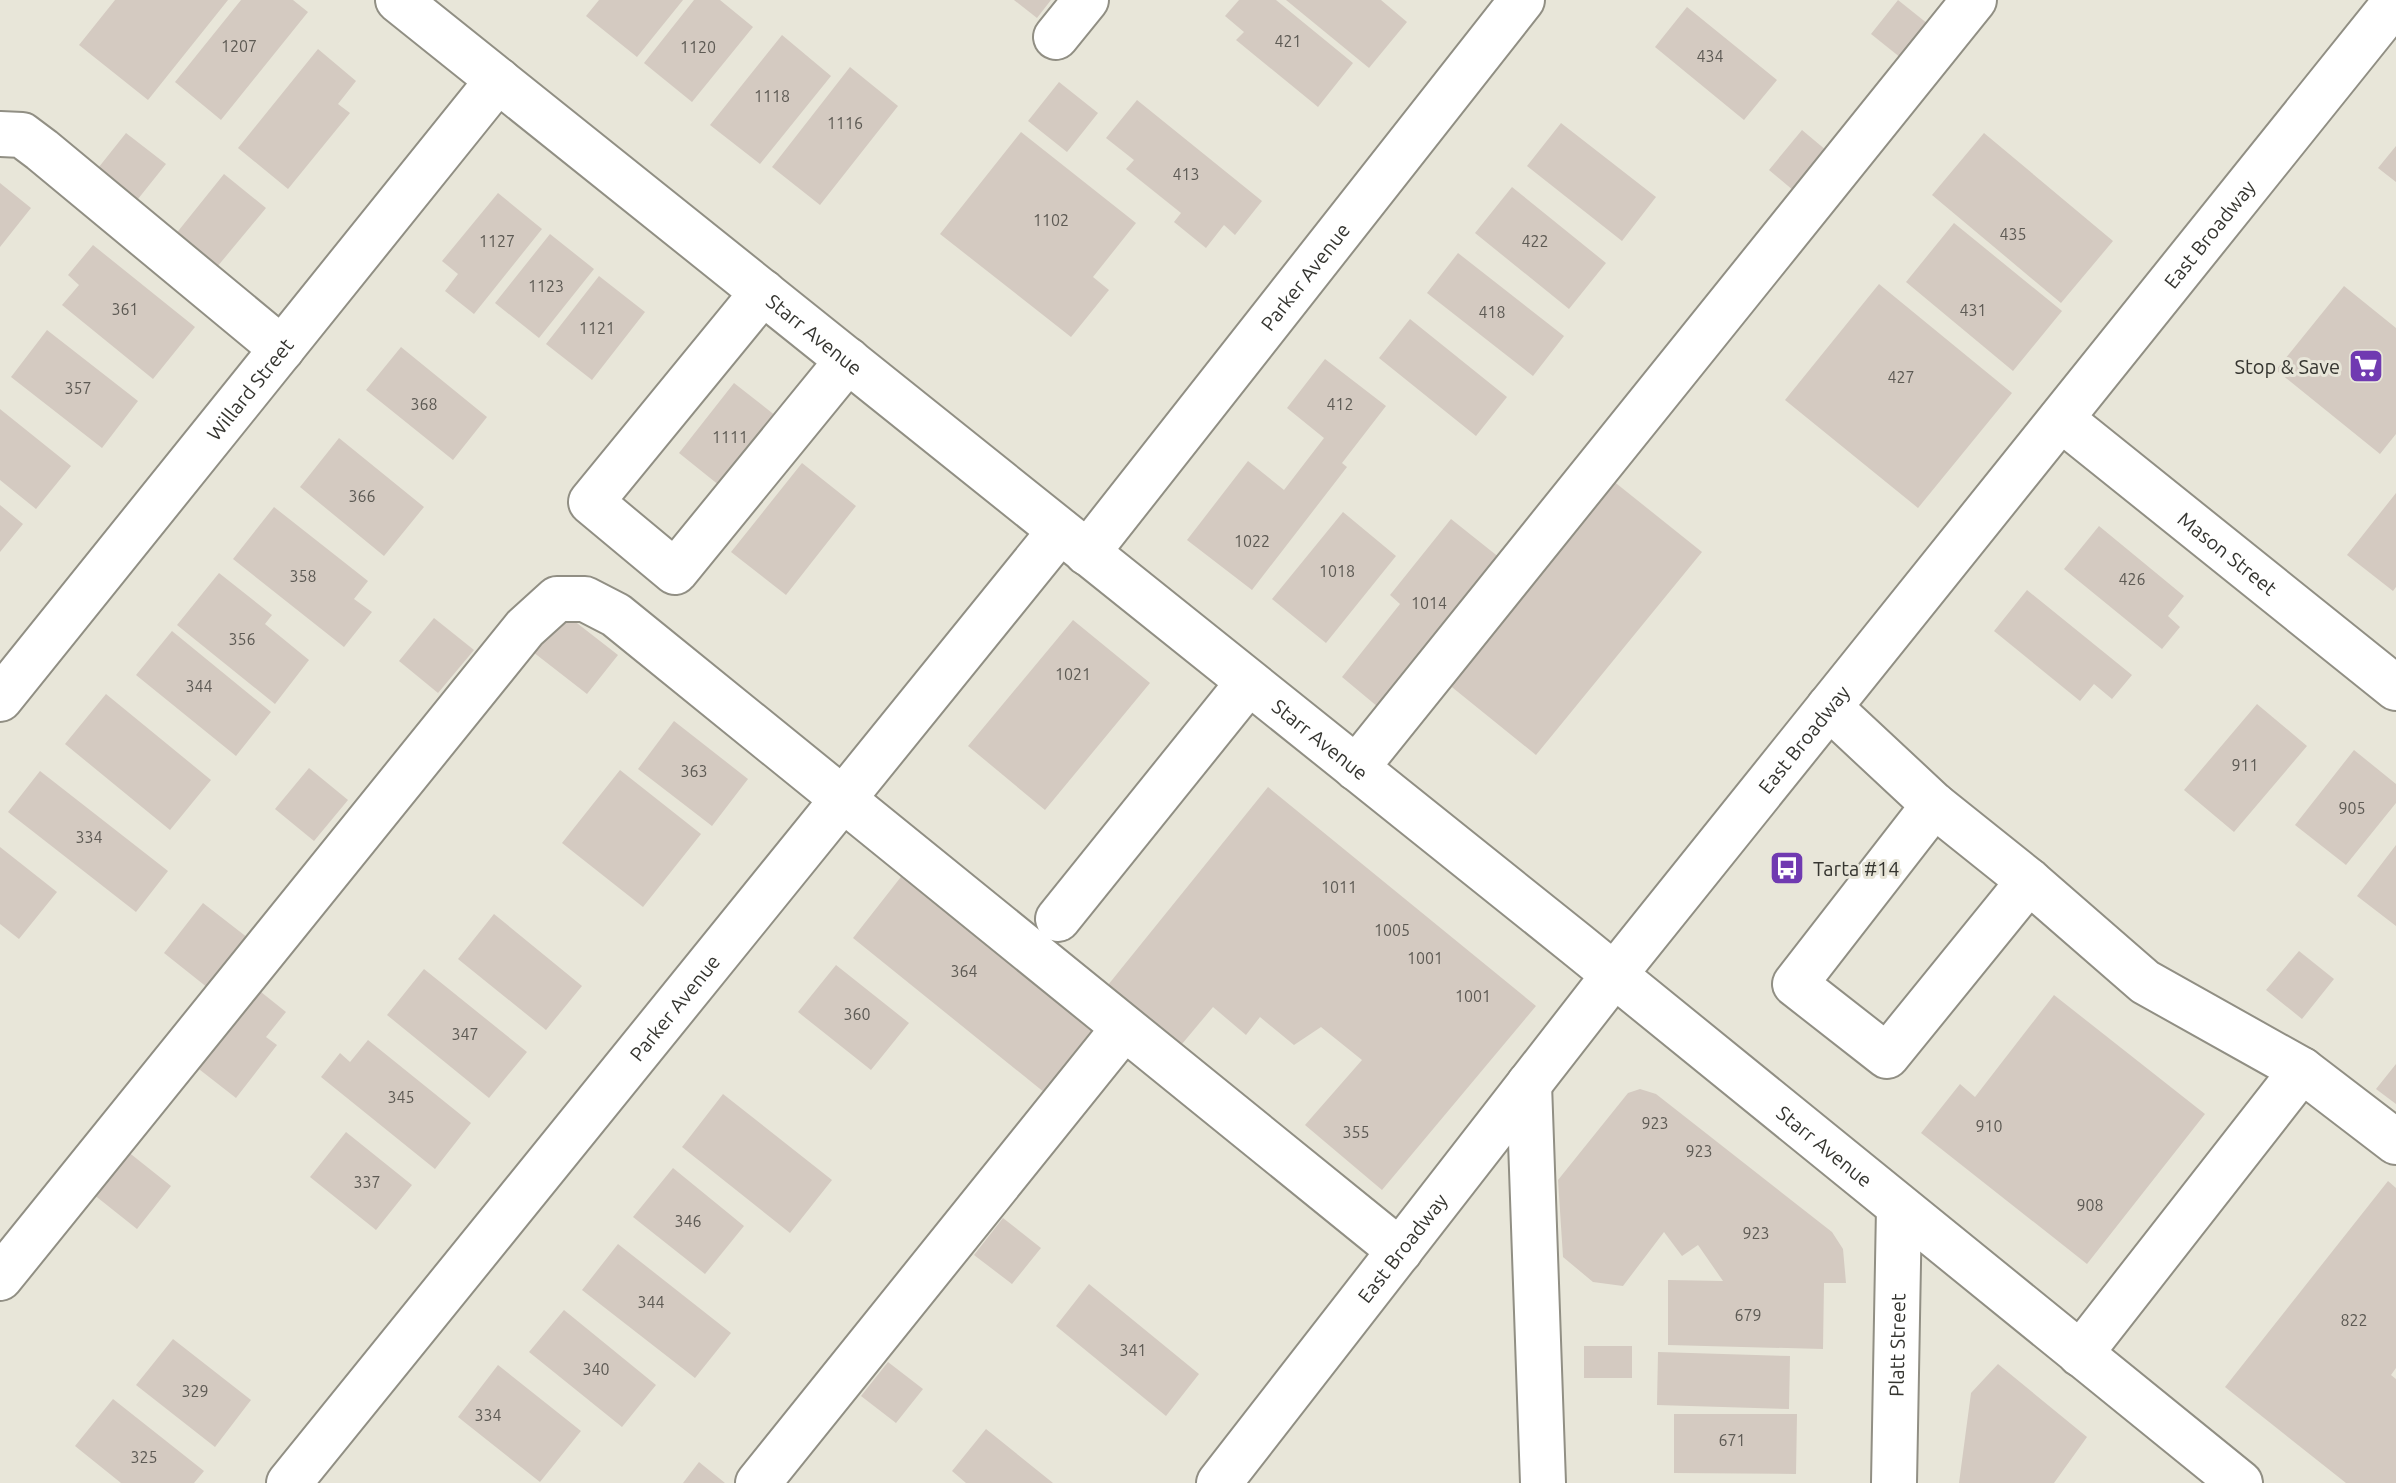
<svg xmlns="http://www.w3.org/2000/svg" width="2396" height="1483" font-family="Ubuntu,sans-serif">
	<rect width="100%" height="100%" fill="#e8e6d9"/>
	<path fill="#d4cac1" d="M115,0h113l-80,100 -69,-55z
		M241,0h52l15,12 -87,108 -46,-38z
		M599,0h84l-46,57 -51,-41z
		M694,0h26l33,27 -61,75 -48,-39z
		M1014,0h37l-14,18z
		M1239,0h37l77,63 -35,44 -82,-67 8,-8 -19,-16z
		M1286,0h95l26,22 -38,46z
		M1898,0l35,28 -27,34 -35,-28z
		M1687,7l90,73 -33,40 -89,-73z
		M782,35l49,41 -71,88 -50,-39z
		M318,49l38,32 -18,23 12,9 -62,76 -50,-41z
		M850,67l48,39 -78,99 -48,-38z
		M1059,82l39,31 -31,39 -39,-31z
		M1137,100l125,101 -27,34 -11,-10 -18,23 -32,-26 7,-9 -55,-44 8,-9 -28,-22z
		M1561,123l95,74 -34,44 -95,-75z
		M1802,130l31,26 -33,40 -31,-26z
		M1021,132l115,91 -43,54 16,13 -38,47 -131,-103z
		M126,133l40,31 -36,45 -39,-32z
		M1984,133l129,108 -52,62 -129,-108z
		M2396,146v36l-18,-14z
		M224,174l42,34 -54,65 -41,-33z
		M0,183l31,25 -31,39z
		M1512,187l94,76 -37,46 -94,-76z
		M498,193l44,36 -68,85 -29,-23 13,-17 -16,-13z
		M1954,223l108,88 -49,60 -107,-89z
		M550,234l44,35 -55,69 -44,-35z
		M93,245l102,82 -42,52 -91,-74 17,-20 -11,-10z
		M1458,253l106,83 -31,40 -106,-83z
		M599,276l46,36 -53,68 -46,-36z
		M1879,284l133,109 -94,115 -133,-108z
		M2344,286l52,42v106l-16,20 -104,-84z
		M1410,319l97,78 -31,39 -97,-78z
		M47,330l91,71 -36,47 -91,-71z
		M401,347l86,70 -34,43 -87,-70z
		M1325,359l61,47 -44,57 5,4 -95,123 -65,-50 61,-79 36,29 40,-52 -37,-30z
		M734,383l47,37 -56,70 -46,-37z
		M0,409l71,57 -35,43 -36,-29z
		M339,438l85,69 -40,49 -84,-69z
		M802,463l54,43 -70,89 -55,-43z
		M1602,472l100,80 -166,203 -99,-80z
		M2396,493v94l-3,4 -46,-36z
		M0,505l23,19 -23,28z
		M274,507l94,74 -14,18 18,13 -28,35 -111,-88z
		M1343,512l53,44 -70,87 -54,-44z
		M1451,519l54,43 -121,150 -42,-35 58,-73 -10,-9z
		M2099,526l85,70 -16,20 12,11 -18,22 -98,-80z
		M219,573l53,42 -7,9 44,36 -34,44 -98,-79z
		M2027,590l105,85 -20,24 -18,-15 -14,17 -86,-70z
		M564,613l54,42 -31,39 -54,-42z
		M434,618l40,32 -36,43 -39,-32z
		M1073,620l77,63 -105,127 -77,-64z
		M172,631l99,81 -35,44 -100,-81z
		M106,694l105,86 -41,50 -105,-86z
		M2257,704l50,42 -73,86 -50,-42z
		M674,721l74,58 -36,47 -74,-57z
		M2354,750l42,34v19l-50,62 -51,-40z
		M309,768l39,32 -34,41 -39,-32z
		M620,770l81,64 -58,73 -81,-64z
		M40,771l128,100 -32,41 -128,-100z
		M1268,787l268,219 -154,184 -77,-65 57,-65 -41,-33 -27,18 -34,-28 -14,18 -33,-28 -31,37 -74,-59z
		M2396,845v81l-39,-30z
		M0,847l57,45 -38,47 -19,-15z
		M904,873l197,160 -51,64 -197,-159z
		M203,903l45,35 -40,50 -44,-35z
		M494,914l88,72 -36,44 -88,-71z
		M2299,951l35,28 -32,40 -36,-29z
		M836,965l73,58 -38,47 -73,-58z
		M424,969l103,83 -38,46 -102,-83z
		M256,988l30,24 -20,25 11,8 -41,53 -41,-32z
		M2054,995l151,119 -118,150 -166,-131 39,-49 15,13z
		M368,1040l103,83 -36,46 -114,-92 19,-24 10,9z
		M2396,1064v40l-20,-15z
		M1640,1089l16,5 176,138 11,17 3,34h-22l-1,66 -155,-4v-65l55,1 -25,-36 -16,11 -18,-24 -41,54 -30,-4 -30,-25 -5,-77 70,-87z
		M723,1094l109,86 -42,53 -108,-86z
		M346,1132l66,53 -36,45 -66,-53z
		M127,1151l44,35 -34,43 -44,-35z
		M673,1168l71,58 -39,48 -72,-57z
		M2388,1181l8,7v180l-5,7 5,4v104h-50l-121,-96z
		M1003,1218l38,30 -29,36 -38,-29z
		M618,1244l113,89 -36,45 -113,-88z
		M1089,1284l110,90 -33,42 -110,-90z
		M564,1310l92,75 -34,42 -93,-75z
		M173,1339l78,61 -36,47 -79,-62z
		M1584,1346h48v32h-48z
		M1658,1352l132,4 -1,53 -132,-4z
		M888,1362l35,27 -27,34 -35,-27z
		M1998,1364l89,73 -33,46h-95l12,-90z
		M498,1365l83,66 -41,51 -82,-65z
		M113,1399l91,72 -10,12h-73l-46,-37z
		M1674,1414h123l-1,60 -122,-1z
		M986,1429l67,54h-87l-14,-12z
		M699,1462l26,21h-42z"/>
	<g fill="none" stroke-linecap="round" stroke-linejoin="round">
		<g stroke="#918f84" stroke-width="48">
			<g id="minor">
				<path d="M1056,37l30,-37"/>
				<path d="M0,134l22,1 20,15 240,199"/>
				<path d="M763,292l-172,210 84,70 173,-212"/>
				<path id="s1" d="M2061,419l335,269"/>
				<path id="s2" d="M1087,553l435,-553"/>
				<path id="s3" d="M0,699l498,-619"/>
				<path d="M1829,707l105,98 95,76 116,101 157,88 94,72"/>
				<path d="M1356,768l618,-768"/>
				<path d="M1934,805l-139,179 92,72 142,-175"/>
				<path d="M1058,919l190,-236"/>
				<path d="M1529,1084l14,399"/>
				<path d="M0,1278l525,-650 32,-29h28l31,16 784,636"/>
				<path d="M2080,1354l222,-284"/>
				<path id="s4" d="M289,1483l771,-952"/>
				<path d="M758,1483l366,-455"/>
				<path id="s5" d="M1219,1483l395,-508 782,-974"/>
				<path id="s6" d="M1894,1483l5,-275"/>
			</g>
		</g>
		<g stroke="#918f84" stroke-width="48">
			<g id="major">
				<path id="s7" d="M398,0l1177,943 665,540"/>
			</g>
		</g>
		<use href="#minor" stroke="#fff" stroke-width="44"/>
		<use href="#major" stroke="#fff" stroke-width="44"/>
	</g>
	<defs>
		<g id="supermarket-square" transform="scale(1.8)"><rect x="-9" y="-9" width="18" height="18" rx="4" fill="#703ab1" stroke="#e8e6d9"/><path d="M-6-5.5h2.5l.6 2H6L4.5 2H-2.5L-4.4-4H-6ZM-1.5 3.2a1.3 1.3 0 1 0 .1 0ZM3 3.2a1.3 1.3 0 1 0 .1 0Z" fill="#fff"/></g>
		<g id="bus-square" transform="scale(1.8)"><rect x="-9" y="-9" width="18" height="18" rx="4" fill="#703ab1" stroke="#e8e6d9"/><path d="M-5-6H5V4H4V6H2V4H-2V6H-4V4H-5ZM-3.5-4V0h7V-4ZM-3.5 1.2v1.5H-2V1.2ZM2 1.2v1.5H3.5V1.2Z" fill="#fff"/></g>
	</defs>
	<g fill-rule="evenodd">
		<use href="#supermarket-square" x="2366" y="366"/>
		<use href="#bus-square" x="1787" y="868"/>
	</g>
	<g text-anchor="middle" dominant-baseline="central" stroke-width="6" stroke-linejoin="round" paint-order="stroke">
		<g font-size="16" fill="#5d5a54">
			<text x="1288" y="41">421</text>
			<text x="239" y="46">1207</text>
			<text x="698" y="47">1120</text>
			<text x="1710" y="56">434</text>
			<text x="772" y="96">1118</text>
			<text x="845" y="123">1116</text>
			<text x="1186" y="174">413</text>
			<text x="1051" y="220">1102</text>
			<text x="2013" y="234">435</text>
			<text x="497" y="241">1127</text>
			<text x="1535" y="241">422</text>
			<text x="546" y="286">1123</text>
			<text x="125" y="309">361</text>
			<text x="1973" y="310">431</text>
			<text x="1492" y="312">418</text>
			<text x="597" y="328">1121</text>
			<text x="1901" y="377">427</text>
			<text x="78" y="388">357</text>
			<text x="424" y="404">368</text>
			<text x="1340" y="404">412</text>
			<text x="730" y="437">1111</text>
			<text x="362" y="496">366</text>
			<text x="1252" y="541">1022</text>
			<text x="1337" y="571">1018</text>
			<text x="303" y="576">358</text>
			<text x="2132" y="579">426</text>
			<text x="1429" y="603">1014</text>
			<text x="242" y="639">356</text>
			<text x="1073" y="674">1021</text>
			<text x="199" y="686">344</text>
			<text x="2245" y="765">911</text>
			<text x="694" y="771">363</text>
			<text x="2352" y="808">905</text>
			<text x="89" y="837">334</text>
			<text x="1339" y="887">1011</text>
			<text x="1392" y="930">1005</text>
			<text x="1425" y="958">1001</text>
			<text x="964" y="971">364</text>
			<text x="1473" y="996">1001</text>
			<text x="857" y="1014">360</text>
			<text x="465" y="1034">347</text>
			<text x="401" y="1097">345</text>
			<text x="1655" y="1123">923</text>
			<text x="1989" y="1126">910</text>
			<text x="1356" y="1132">355</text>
			<text x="1699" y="1151">923</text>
			<text x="367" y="1182">337</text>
			<text x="2090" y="1205">908</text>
			<text x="688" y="1221">346</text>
			<text x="1756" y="1233">923</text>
			<text x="651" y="1302">344</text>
			<text x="1748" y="1315">679</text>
			<text x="2354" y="1320">822</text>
			<text x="1133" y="1350">341</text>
			<text x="596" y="1369">340</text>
			<text x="195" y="1391">329</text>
			<text x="488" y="1415">334</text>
			<text x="1732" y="1440">671</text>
			<text x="144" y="1457">325</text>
		</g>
		<g font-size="20" fill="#353530" stroke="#e8e6d9">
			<text stroke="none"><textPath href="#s5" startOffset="1594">East Broadway</textPath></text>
			<text stroke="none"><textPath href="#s2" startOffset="352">Parker Avenue</textPath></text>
			<text stroke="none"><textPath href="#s7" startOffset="534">Starr Avenue</textPath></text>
			<text stroke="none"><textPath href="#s3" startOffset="398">Willard Street</textPath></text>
			<text stroke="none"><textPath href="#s1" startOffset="214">Mason Street</textPath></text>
			<text stroke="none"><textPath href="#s5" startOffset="946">East Broadway</textPath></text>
			<text stroke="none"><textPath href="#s7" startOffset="1182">Starr Avenue</textPath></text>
			<text stroke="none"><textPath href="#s4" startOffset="612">Parker Avenue</textPath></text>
			<text stroke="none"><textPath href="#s7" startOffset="1830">Starr Avenue</textPath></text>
			<text stroke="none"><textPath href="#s5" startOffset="298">East Broadway</textPath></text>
			<text stroke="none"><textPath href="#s6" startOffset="138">Platt Street</textPath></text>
		</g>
		<g font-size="20" fill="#353530" stroke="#e8e6d9" text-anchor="end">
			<text x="2340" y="366">Stop &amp; Save</text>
			<text x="1813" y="868" text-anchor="start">Tarta #14</text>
		</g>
	</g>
</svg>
